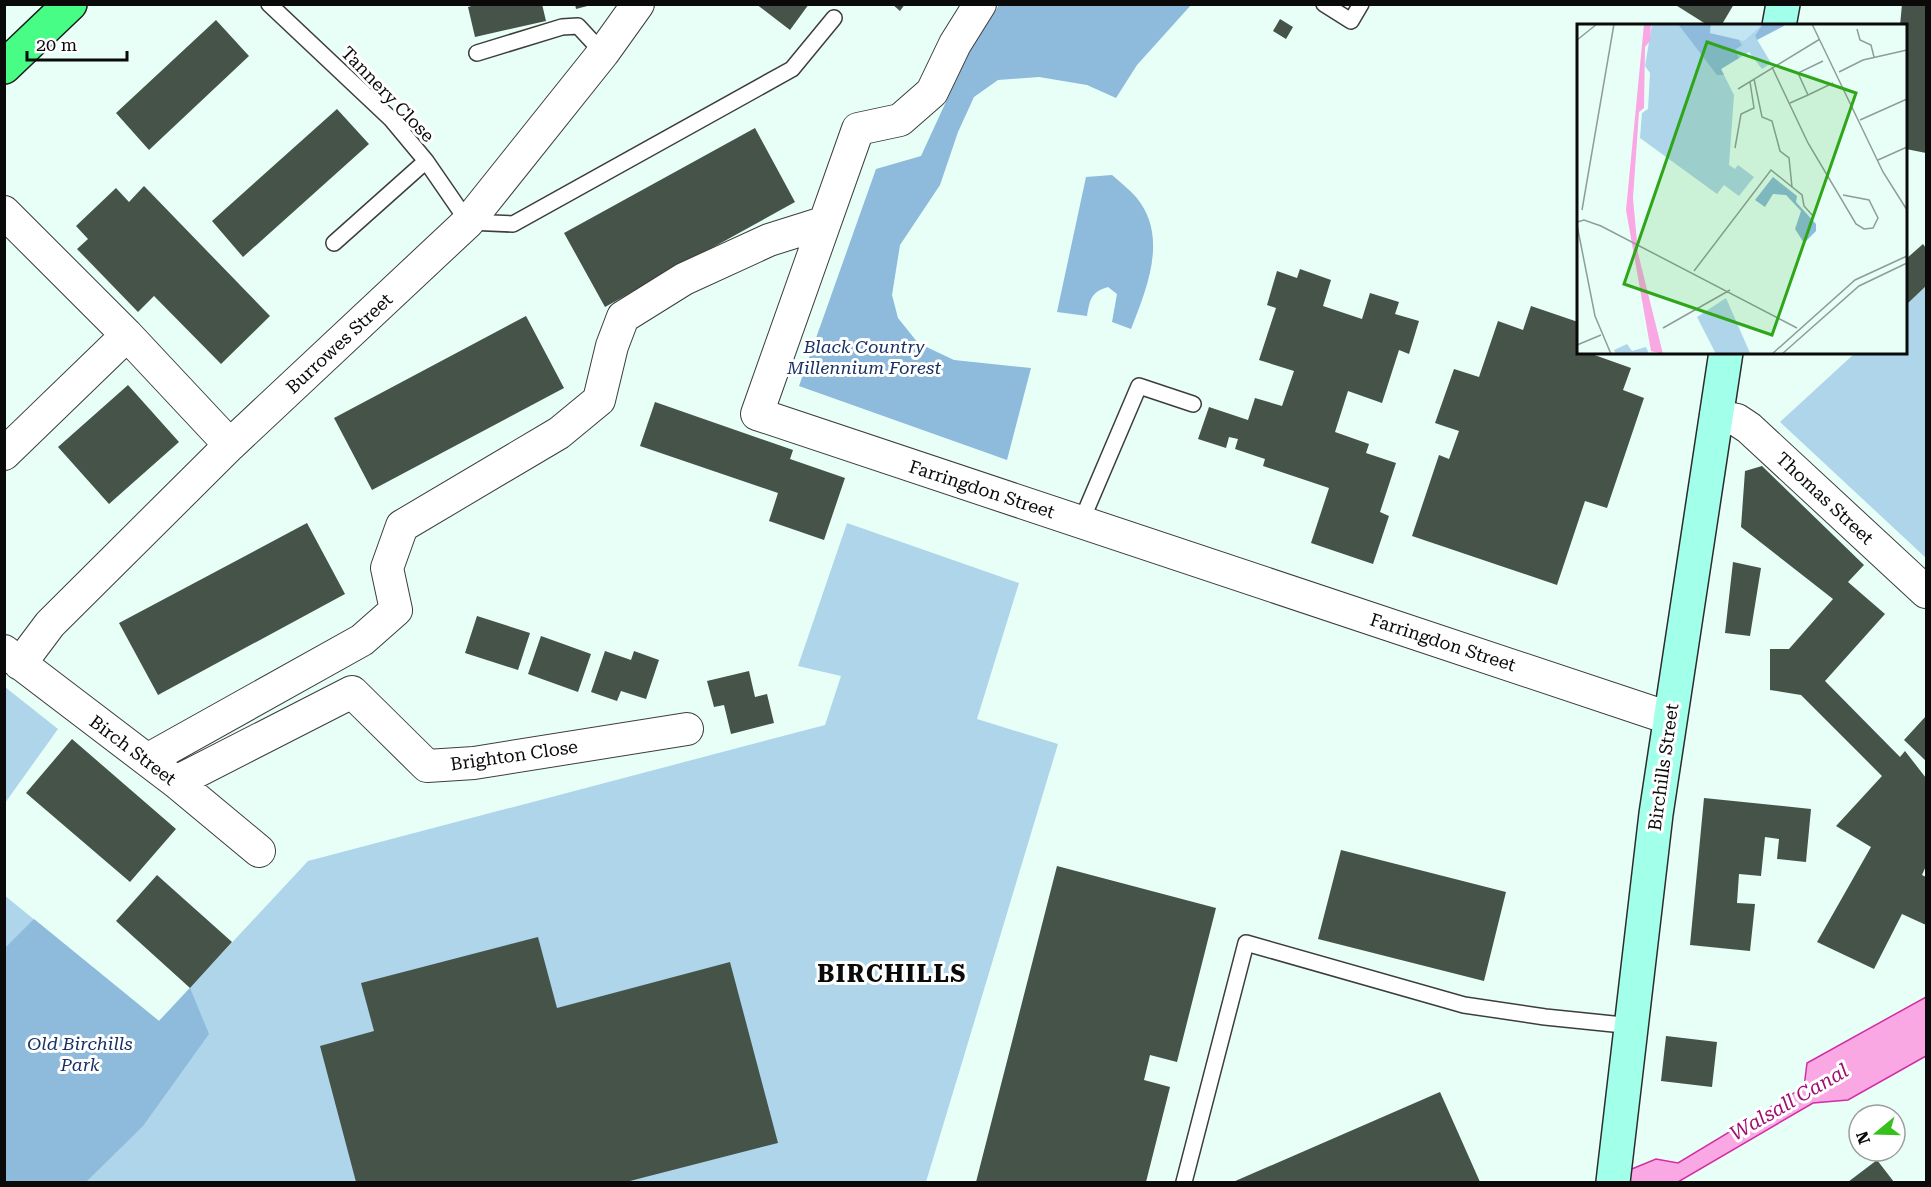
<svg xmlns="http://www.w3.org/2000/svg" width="1931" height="1187" font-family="'Roboto Serif',serif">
	<rect width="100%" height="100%" fill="#e7fff7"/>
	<path fill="#afd5eb" d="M1926,286v272l-146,-136 75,-69 51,-1v-47z
		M847,523l172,60 -42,136 81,25 -132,438h-921l-1,-287 155,126 149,-160 517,-136 16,-49 -43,-10z
		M5,687l53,42 -53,74z"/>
	<path fill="#8ebadc" d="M999,5h192l-54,60 -21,33 -29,-13 -48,-8 -41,3 -24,17 -16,35 -18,53 -40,60 -8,50 6,23 20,25 36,17 77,8 -24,92 -208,-74 77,-217 45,-13 52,-113z
		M1112,175c8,7 17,14 24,22 33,39 11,91 -5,132l-19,-7 5,-28 -9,-7c-17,5 -18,12 -21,29l-30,-4 29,-135z
		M34,919l125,102 31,-33 19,46 -66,92 -57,56h-81v-234z"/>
	<path fill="#f9a8e4" stroke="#d42ca4" stroke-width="1.5" d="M1926,997v59l-78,44 -35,3 -135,79h-78l56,-23 22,4 126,-76 3,-24z"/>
	<path fill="#465349" d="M478,4h64l4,17 -71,16 -7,-30z
		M575,4h16v1l-15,4z
		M756,4h53l-19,26z
		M892,4h13l-5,7z
		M1674,4h60l-13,22h-12z
		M1902,4h24v149l-20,-4v-123h-6z
		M1280,19l13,8 -7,12 -13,-8z
		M216,20l33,36 -100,94 -33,-37z
		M337,109l32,35 -126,113 -31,-36z
		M755,128l40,74 -190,105 -41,-74z
		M144,186l126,130 -49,48 -67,-68 -16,16 -61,-63 11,-10 -12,-13 40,-38 13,14z
		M1923,244l3,4v38l-20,19v-46z
		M1300,269l31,11 -8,26 39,13 8,-26 29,9 -4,12 24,7 -10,33 -10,-4 -17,53 -34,-12 -13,41 34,12 -3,9 30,10 -16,49 9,4 -16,48 -62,-21 18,-55 -66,-22 2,-7 -30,-10 3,-10 -9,-2 -3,11 -28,-9 11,-32 39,13 7,-22 27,8 12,-35 -35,-11 17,-52 -9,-3 10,-34 20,7z
		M1531,306l47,16 -1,27 1,3h8l45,16 -8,22 21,8 -37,110 -22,-7 -28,84 -145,-49 27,-81 10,4 10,-28 -24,-8 19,-54 25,8 19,-56 25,9z
		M526,316l38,72 -192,102 -38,-72z
		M128,385l51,57 -70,62 -51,-57z
		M655,402l138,48 -3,9 55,19 -21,62 -55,-19 9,-28 -138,-47z
		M1762,466l102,99 -16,17 37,32 -60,67 75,76 5,-6 21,27v88l-4,9 4,2v48l-24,-11 -28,55 -57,-27 54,-95 -35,-21 46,-50 -81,-81 -31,-5v-41h19l44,-50 -92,-72 4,-56z
		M307,523l38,71 -187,101 -39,-72z
		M1733,562l28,6 -11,68 -25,-3z
		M477,616l53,17 -12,37 -53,-17z
		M541,636l50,18 -13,38 -50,-18z
		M605,651l26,9 3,-9 25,9 -13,39 -25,-8 -4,10 -26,-9z
		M749,671l6,26 12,-3 7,29 -43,11 -7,-29 -10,2 -7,-26z
		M1926,716v45l-22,-21z
		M72,739l104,90 -46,53 -104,-89z
		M1704,798l107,11 -5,53 -29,-3 2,-20 -14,-2 -4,39 -22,-2 -2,29 18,1 -5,47 -60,-6z
		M1341,850l165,42 -22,89 -166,-42z
		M1057,866l159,42 -39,154 -27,-7 -6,25 26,7 -24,95h-170z
		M157,875l75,67 -42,46 -74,-67z
		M538,937l19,71 173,-46 48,181 -152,39h-270l-36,-136 54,-15 -13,-48z
		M1666,1036l51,6 -5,45 -51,-6z
		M1440,1092l40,90h-247z
		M1877,1160l17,22h-46z"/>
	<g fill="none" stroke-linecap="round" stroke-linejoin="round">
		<g stroke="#3d3d3d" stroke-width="18">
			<path id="lane" d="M269,4l122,115 35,42 42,61 45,2 279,-155 42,-51
				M1324,4l27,17 10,-17
				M477,53l85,-26 16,-1 25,27
				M334,243l92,-82
				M1081,522l58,-136 54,18
				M1184,1182l62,-239 218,62 81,12 88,9"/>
		</g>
		<g stroke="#3d3d3d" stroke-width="34">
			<path id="street" d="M980,4l-25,40 -23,48 -32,28 -42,9 -101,285 912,304
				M4,212l123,123
				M1716,416l21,4 12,8 177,164
				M4,454l123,-119 103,110
				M4,651l172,131 83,69
				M20,664l30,-40 180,-179 238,-223 135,-169 35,-49
				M147,760l215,-120 34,-30 -9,-42 15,-42 157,-93 40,-33 13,-54 11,-29 61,-38 85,-39 54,-17
				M176,782l176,-90 75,74 47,-3 213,-34"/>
		</g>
		<g stroke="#2c2c2c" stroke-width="36">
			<path id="secondary" d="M1779,26l4,-22
				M1613,1182l43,-368 70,-462"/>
		</g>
		<g stroke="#1b1b1b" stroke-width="36">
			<path id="highway" d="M4,67l66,-63"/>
		</g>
		<use href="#lane" stroke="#fff" stroke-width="15"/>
		<use href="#street" stroke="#fff" stroke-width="32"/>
		<use href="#secondary" stroke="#a2ffea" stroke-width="33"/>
		<use href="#highway" stroke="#47fd85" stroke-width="33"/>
	</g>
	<g text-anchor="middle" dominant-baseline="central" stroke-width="6" stroke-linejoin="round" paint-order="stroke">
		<g font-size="18" fill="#0a0a0a" stroke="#fff">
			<text transform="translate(388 94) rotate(46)">Tannery Close</text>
			<text transform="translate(339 343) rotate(-43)">Burrowes Street</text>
			<text transform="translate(982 489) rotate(18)">Farringdon Street</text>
			<text transform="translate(1825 498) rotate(43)">Thomas Street</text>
			<text transform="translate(1443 642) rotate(18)">Farringdon Street</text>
			<text transform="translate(133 750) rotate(37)">Birch Street</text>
			<text transform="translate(514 755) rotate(-8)">Brighton Close</text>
			<text transform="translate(1663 767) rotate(-82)">Birchills Street</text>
		</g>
		<g font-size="18" font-style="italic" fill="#183164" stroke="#fff">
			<text x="864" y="346">Black Country<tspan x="864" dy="21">Millennium Forest</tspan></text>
			<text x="80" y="1043">Old Birchills<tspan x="80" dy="21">Park</tspan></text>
		</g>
		<g font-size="20" font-style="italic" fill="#a10e72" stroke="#fff">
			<text transform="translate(1789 1102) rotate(-30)">Walsall Canal</text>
		</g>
		<g font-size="24" font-weight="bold" letter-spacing="1.5" fill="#0a0a0a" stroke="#fff">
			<text x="892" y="974">BIRCHILLS</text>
		</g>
	</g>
	<g transform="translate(1577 24)">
		<rect width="330" height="330" fill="#e7fff7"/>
		<path d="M75,0h123l-20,12 16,27 -9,6 -13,-17 -28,17 13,26 -5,70 6,4 3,-4 16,12 -15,19 -15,-11 -7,9 -77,-56 2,-25 6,-4 2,-36 -5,-7zM149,274l24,55 -3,1h-31l-19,-37zM50,320l5,7 14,-4 3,7h-33l-2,-4z" fill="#afd5eb"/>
		<path d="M101,0h33l-1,9 28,6 4,6 -7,5 4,8 -18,11 3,6h-7zM186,0h20l1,2 -27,14 -2,-4zM196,153l24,19 -1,6 20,22v7l-12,12 -9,-14 6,-18 -15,-16 -13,-1 -8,13 -10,-7z" fill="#8ebadc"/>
		<path d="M134,0h52l-19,17 -34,-8z" fill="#c2e6f1"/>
		<path d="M67,0h7l-1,17 -5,6 -1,61 -5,4 -6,86 5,55 25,101 -12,-3 -25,-141z" fill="#f9a8e4"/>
		<path fill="none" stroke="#8f9d98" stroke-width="1.5" d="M235,0l71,148 24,38M280,5l3,11 11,5 3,12M0,16l20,-16M195,43l36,76 48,81 8,5 9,-1 5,-10 -9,-18 -26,-5M262,48l24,-12 44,-10M177,55l8,38 10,4 8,30 9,7 3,29M161,65l82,-50M231,71l25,-12M213,79l18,-8 -10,-22 25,-12M283,96l47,-21M158,124l6,-34 13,-6 -4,-26M301,136l29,-13M5,186l32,-186M0,198l7,-2 17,6 196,102M0,201l18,91 16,38M117,247l77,-101 31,25 2,11 9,10M86,304l67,-38M0,321l24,-10M195,330l83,-74 52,-24M205,330l77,-68 48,-23"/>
		<path fill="#2fa519" fill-opacity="0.15" stroke="#2fa519" stroke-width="3" d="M130,18l149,51 -84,242 -148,-51z"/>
		<rect width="330" height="330" fill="none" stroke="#0a0a0a" stroke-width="3"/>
	</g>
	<rect width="1931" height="1187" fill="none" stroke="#0a0a0a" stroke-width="12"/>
	<g transform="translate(1877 1133) rotate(251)"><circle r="28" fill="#ffffff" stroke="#9d9d9d" stroke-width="1.5"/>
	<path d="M0-4.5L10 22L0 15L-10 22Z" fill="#36c01c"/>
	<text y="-9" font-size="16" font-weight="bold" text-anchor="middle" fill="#0a0a0a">N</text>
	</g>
	<path d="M27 51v9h100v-9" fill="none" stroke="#0a0a0a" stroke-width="3"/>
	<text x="36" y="51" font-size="18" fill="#0a0a0a" stroke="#ffffff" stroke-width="4.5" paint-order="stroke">20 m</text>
</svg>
